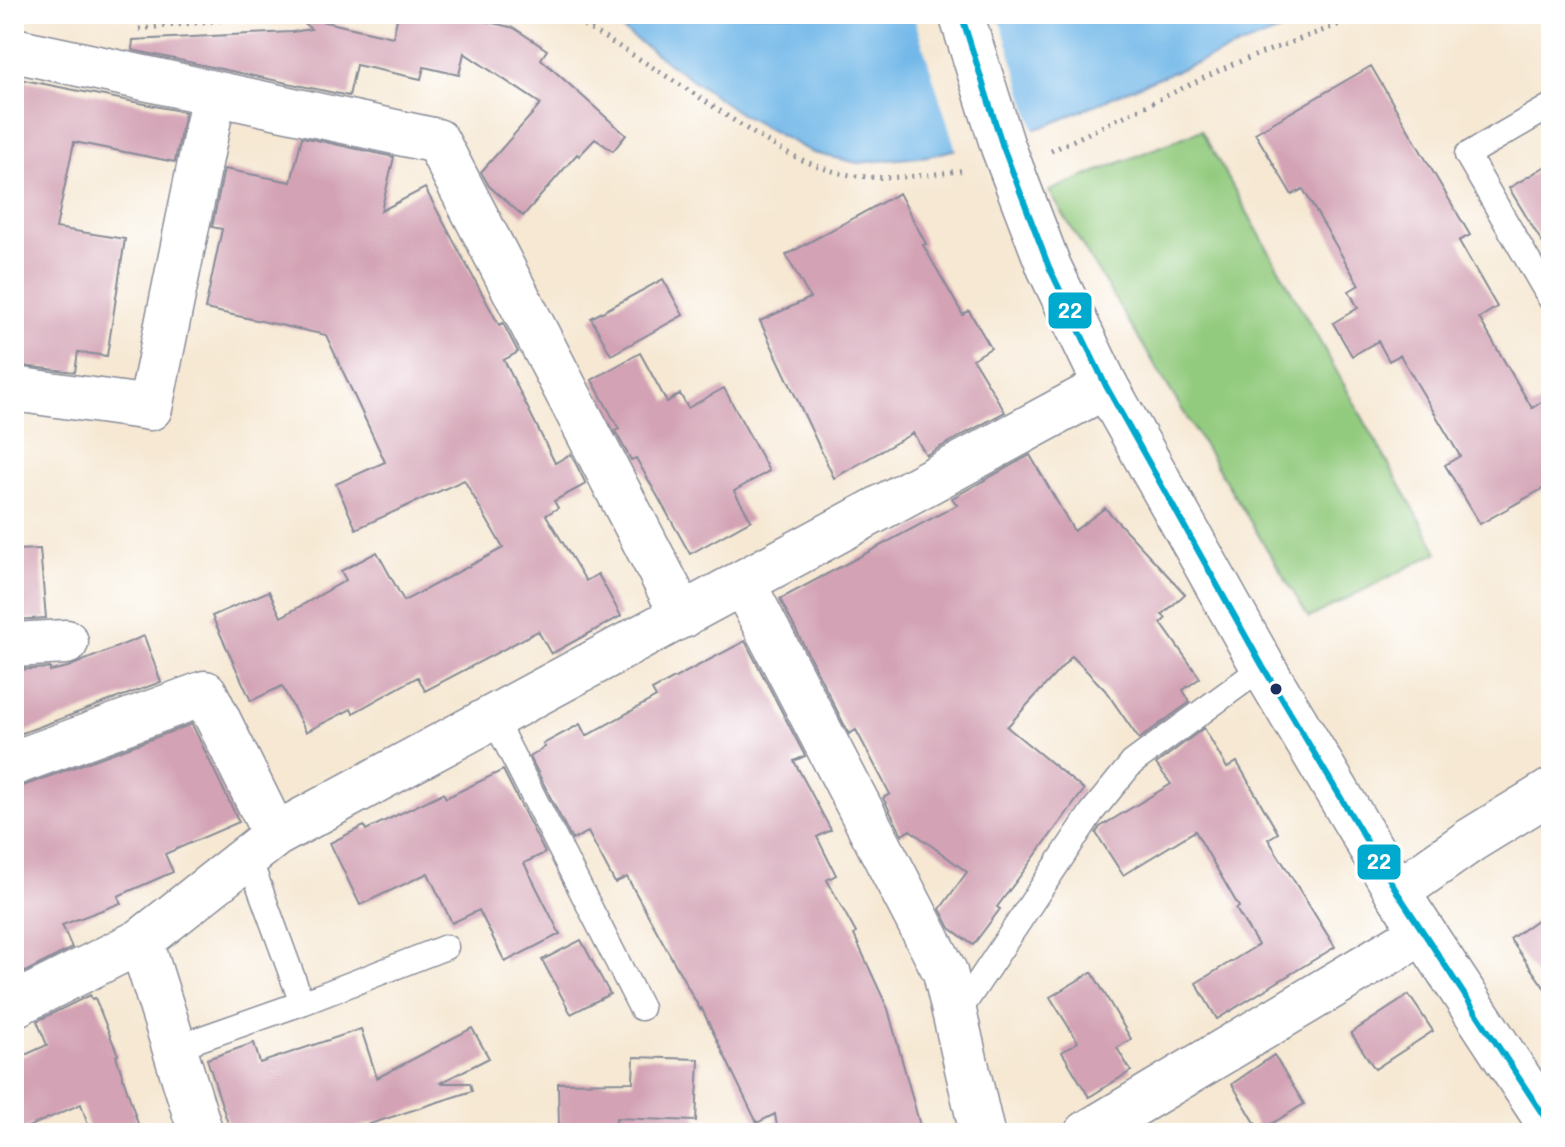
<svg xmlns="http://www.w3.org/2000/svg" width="1565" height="1147" font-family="Mali,sans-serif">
	<rect width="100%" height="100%" fill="#fff"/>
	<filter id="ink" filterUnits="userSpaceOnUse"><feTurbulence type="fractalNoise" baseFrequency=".0125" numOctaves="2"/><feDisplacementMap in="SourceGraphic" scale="16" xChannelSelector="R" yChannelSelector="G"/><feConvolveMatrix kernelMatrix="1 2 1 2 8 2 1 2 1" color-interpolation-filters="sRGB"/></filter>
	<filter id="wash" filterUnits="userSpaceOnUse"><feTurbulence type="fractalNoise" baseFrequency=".006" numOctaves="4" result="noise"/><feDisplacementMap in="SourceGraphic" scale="32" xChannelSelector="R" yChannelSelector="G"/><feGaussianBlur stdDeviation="1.8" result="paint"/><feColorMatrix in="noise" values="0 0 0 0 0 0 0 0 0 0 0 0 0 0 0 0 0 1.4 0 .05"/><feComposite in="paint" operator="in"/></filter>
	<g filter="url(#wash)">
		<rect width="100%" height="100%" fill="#f6e8d3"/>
		<path fill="#93cb7e" stroke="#577d6e" stroke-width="2" d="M1201,130l237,422 -129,66 -260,-427z"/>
		<path fill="#71b7e8" stroke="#4673a3" stroke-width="2" d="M600,14h723l-178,69 -99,43 -117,30 -71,7 -45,-10 -71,-38z"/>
		<path fill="#f6e8d3" d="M913,14h85l37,118 -78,21z"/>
		<g id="blocks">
			<path fill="#d3a2b4" d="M404,14h69l-1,4 42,10 33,22 -6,9 85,76 -13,16 -18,-12 -16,17 -2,-2 -54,62 -34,-30 -8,-14 60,-68 -77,-51 -5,22 -35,-8 -3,12 -65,-14 -7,31 -217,-46 1,-10 159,-8 19,-3 -17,-14 99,22 5,-22z
				M1371,66l99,169 -11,6 38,66 -18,11 53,90 19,-12v88l-71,40 -35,-59 15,-9 -60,-101 -11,6 -11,-20 -26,15 -19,-33 25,-15 -9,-17 10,-6 -56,-96 -11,6 -37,-62z
				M19,79l166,33 -10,50 -101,-20 -18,86 69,11 -18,117 -29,-4 -3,20 -61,-7v-260z
				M302,137l92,20 -13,54 44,-23 74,137 4,-2 15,29 -14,8 51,103 16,-9 15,30 -32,17 4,7 -12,7 40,66 12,-7 23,42 -70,38 -13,-23 -113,60 -7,-14 -65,36 -2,-4 -45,23 -24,-46 -31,15 -39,-85 57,-25 12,26 65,-37 -5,-9 36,-19 27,49 99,-53 -39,-68 -108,49 -20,-45 49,-22 -59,-127 -121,-26 17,-80 -10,-2 12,-58 67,13z
				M1551,163v94l-42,-69z
				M899,193l27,51 -3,1 40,70 6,-4 22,37 -18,11 32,53 -79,43 -13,-22 -79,45 -74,-157 50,-23 -24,-43z
				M663,279l20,36 -72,40 -20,-37z
				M640,353l27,49 13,-8 8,14 36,-20 45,83 -35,20 17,29 -61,34 -54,-96 -5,2 -16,-29 4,-2 -27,-49z
				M1030,455l44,76 31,-23 80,86 -23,21 4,3 -5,5 39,55 -17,12 7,12 -51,37 -34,-49 -33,-34 -65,71 77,63 -87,117 3,2 -27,36 -23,-17 -10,-19 27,-37 -57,-42 -8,5 -19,-37 7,-4 -34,-64 -7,4 -69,-135 177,-94 -5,-7z
				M40,549l6,69 -32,2v-70z
				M144,636l17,46 -147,54v-66l36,-2v3l18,-4z
				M745,641l60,115 -11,5 37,69 -14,7 19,38 -9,5 29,53 -2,2 34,74 34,124h-144l-3,-19 -18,9 -56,-116v4l-74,-134 -12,6 -27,-51 -16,8 -42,-83 15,-10 -2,-3 37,-20 6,12 70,-39 -4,-7z
				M192,724l47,98 -74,32 8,18 -55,24 3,7 -59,22 10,23 -53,27 -5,-12v-176l9,-1z
				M1204,728l23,40 10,-6 41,71 -10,6 67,108 -118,72 -21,-36 62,-38 -22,-36 3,-2 -44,-76 -72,44 -27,-42 4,-6 71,-43 -15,-20z
				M503,770l42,83 -21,10 36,71 -55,28 -26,-52 -27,13 -24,-50 -68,32 -30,-62 34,-17 2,4 77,-37 3,5z
				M1551,910v87l-41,-58z
				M581,940l29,54 -39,20 -29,-54z
				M1092,972l39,67 -14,9 14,23 -42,26 -27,-45 16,-10 -28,-45z
				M90,995l2,4 3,-1 23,57 -2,1 25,77h-50l-10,-29 -67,29v-73l33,-15 -10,-24z
				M1409,995l24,36 -58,38 -24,-36z
				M472,1028l17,30 -49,25h30l2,8 -130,42h-111l-24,-74 47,-16 6,20 101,-34 16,49z
				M1274,1055l30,49 -44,27 -28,-47z
				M634,1057l65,2 -3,62 -80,-3v8l-57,1 -1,-44 75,-1z"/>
		</g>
	</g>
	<g filter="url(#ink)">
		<use href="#blocks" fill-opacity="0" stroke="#888c98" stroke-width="2"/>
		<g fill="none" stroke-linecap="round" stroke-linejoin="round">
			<g stroke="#888c98" stroke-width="27">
				<path id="lane" d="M1551,106l-84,49 84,145
					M493,717l148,291
					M248,856l54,147
					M956,1016l136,-204 40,-49 131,-96
					M174,1048l128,-45 144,-56"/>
			</g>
			<g stroke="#888c98" stroke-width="47">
				<path id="street" d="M14,50l423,91 246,475
					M14,389l136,19 64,-314
					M743,583l202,389 37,161
					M14,645l52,-3
					M14,763l191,-70 70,142
					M141,941l60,192
					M14,1005l127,-64 134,-106 831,-449
					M1087,1133l334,-200"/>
			</g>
			<g stroke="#888c98" stroke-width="47">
				<path id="secondary" d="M1397,892l74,-52 80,-49"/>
			</g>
			<g stroke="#888c98" stroke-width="47">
				<path id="highway" d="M961,14l42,133 46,120 57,119 157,281 134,225 154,235"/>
			</g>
			<path stroke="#888c98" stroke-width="5" stroke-dasharray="2 6" stroke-linecap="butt" d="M563,14c47,26 91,54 136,83 47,31 100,72 158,79 35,4 74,-1 109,-6
				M139,29l137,-15
				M1051,151l182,-87 134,-50"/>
			<use href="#lane" stroke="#fff" stroke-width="24"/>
			<use href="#street" stroke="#fff" stroke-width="44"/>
			<use href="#secondary" stroke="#fff" stroke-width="44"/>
			<use href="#highway" stroke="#fff" stroke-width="44"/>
			<g stroke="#fff" stroke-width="12">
				<path id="bus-1" d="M961,14l42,133 46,120 57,119 157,281 134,225 154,235"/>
			</g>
			<use href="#bus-1" stroke="#00a9ce" stroke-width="6"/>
		</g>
	</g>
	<circle fill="#1b2f5e" stroke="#fff" stroke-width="3" cx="1276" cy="689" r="7"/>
	<g stroke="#fff" stroke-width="3">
		<rect x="1047" y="291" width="46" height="39" rx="8" fill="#00a9ce"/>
		<rect x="1356" y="843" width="46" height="38" rx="8" fill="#00a9ce"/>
	</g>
	<g font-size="22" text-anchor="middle" font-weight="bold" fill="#fff">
		<text x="1070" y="318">22</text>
		<text x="1379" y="869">22</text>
	</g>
	<rect width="1565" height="1147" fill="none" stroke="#fff" stroke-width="48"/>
</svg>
